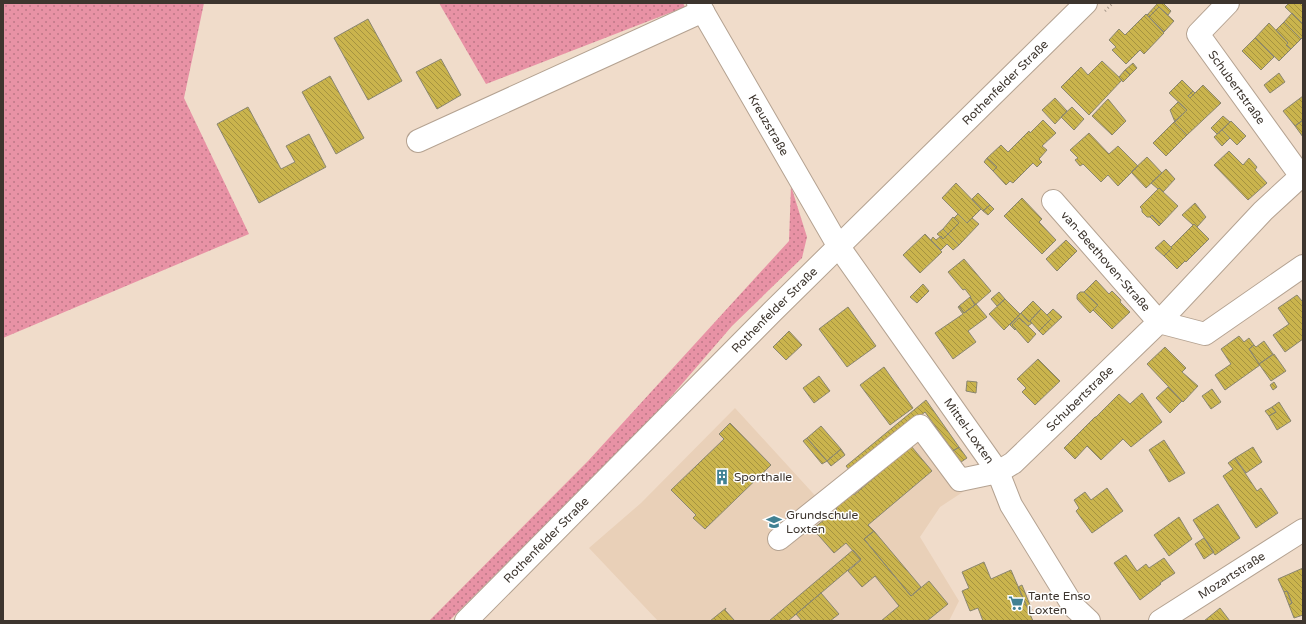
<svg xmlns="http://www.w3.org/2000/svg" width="1306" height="624" font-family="'Varela Round',sans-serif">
	<defs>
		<pattern id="grass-dots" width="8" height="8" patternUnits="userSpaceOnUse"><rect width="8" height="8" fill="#e892a5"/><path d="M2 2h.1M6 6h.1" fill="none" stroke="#bd7887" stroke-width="1.8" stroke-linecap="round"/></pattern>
		<pattern id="building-back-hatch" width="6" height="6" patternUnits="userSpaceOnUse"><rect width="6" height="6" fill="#cab44d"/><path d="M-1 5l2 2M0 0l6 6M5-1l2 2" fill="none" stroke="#a59340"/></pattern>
	</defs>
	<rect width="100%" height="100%" fill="#f0dcca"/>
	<path fill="#e9d0b8" d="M735,408l86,94 104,-86 35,49 12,21 -32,21 -20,30 39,64 -10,20h-291l-69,-73 52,-45z"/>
	<path fill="url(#grass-dots)" d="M3,3h201l-20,95 65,136 -246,104z
		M439,3h244l2,4 -199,77z
		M791,186l16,51 -5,21 -70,68 -76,88 -207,207h-20l159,-160 201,-220z"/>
	<path fill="url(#building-back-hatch)" stroke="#8a8670" d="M1158,3h5l8,8 -3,4 -9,-8 -10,10 -2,-2z
		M1289,3h14v21l-18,-17z
		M1159,7l15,14 -10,11 -15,-15z
		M1292,13l11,11v13l-2,2 -17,-17z
		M1146,14l18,19 -20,21 -4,-4 -14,14 -14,-14 4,-3 -7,-7 10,-11 6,6z
		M368,19l34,62 -34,19 -34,-62z
		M1284,22l17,17 -10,10 -5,-4 2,-2 -12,-13z
		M1269,23l19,20 -2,2 5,4 -12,12 -24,-23z
		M1255,38l19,19 -13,13 -19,-19z
		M441,59l20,36 -24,14 -21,-37z
		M1102,61l20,19 -33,35 -28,-28 20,-20 7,8z
		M1133,63l4,5 -7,7 -5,-5z
		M1125,70l5,5 -7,7 -4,-5z
		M1279,73l6,9 -15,11 -6,-8z
		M330,76l34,62 -28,16 -34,-62z
		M1182,80l11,11 -5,5 2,2 13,-13 18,18 -34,32 -13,-13 13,-12 -18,-17z
		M1193,91l2,2 -5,5 -2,-2z
		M1303,96v24l-8,6 -12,-15z
		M1055,98l12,13 -12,13 -13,-14z
		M1108,99l18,22 -14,14 -20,-19z
		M1178,102l9,8 -12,12 -5,-12z
		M248,107l33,62 14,-7 -9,-16 23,-12 17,33 -67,36 -42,-79z
		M1072,107l12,12 -10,11 -13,-13z
		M1223,116l7,6 -13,12 -6,-6z
		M1043,120l13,13 -14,13 5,4 -8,9 3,3 -5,5 -4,-4 -20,20 -3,-2 -4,4 -13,-14 4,-4 -10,-9 14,-13 7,7 21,-21 1,2z
		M1303,120v17l-8,-11z
		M1231,121l15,15 -9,9 -15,-15z
		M1174,122l13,13 -21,21 -13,-13z
		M1222,130l8,8 -8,8 -8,-9z
		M1089,133l20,21 9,-8 20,20 -20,20 -10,-11 -7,7 -18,-18 -3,2 -5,-6 3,-2 -8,-8z
		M1229,151l14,14 6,-7 8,9 -2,3 12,13 -19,17 -34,-35z
		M1147,157l15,16 -16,15 -15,-16z
		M987,158l10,9 -4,4 -9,-9z
		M1166,169l9,10 -12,13 -4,-4 -1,1 -7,-6z
		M956,183l25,26 -14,14 -25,-25z
		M1159,188l19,18 -17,18 -9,-9 -2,2h-3l-5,-5v-3l-2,-2z
		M978,193l12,12 -7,6 -11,-12z
		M1022,198l20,21 -3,3 17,18 -14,14 -38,-38z
		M1195,203l11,14 -9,10 -3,-3 -1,1 -11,-10z
		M990,205l4,4 -6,6 -5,-4z
		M958,214l9,9 5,-5 7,6 -20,21 -11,-11 11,-11 -5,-5z
		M1152,215l9,9 -2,2 -9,-9z
		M953,217l6,6 -11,11 -5,-5z
		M1194,224l15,15 -23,23 -1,-1 -8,8 -13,-13 8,-8 -1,-1z
		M943,229l5,5 -5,5 -6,-5z
		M925,234l17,18 -22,21 -17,-18z
		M948,234l11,11 -6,5 -6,-6 -6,6 -10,-10 2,-3 3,3 5,-4 2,3z
		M1066,240l11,11 -20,20 -11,-12z
		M1164,240l8,8 -8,8 -9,-8z
		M964,259l27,32 -16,14 -5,-8h1l-6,-8 -2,1 -15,-18z
		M1096,280l13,14 3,-3 9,9 -1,2 10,10 -18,17 -19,-19 5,-5 -14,-13z
		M923,284l6,7 -12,12 -7,-6z
		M999,292l6,7 -8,7 -6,-7z
		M1080,292h4l14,13 -8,8 -13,-14v-4z
		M1297,295l5,6h1v38l-18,13 -12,-17 16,-11 -11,-16z
		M970,297l5,8 -11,8 -5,-7z
		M1005,299l15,15 -16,16 -15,-16z
		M1033,301l8,8 -12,13 -8,-9z
		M976,304l11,13 -19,14 8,11 -23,17 -18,-26 28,-19 -5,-7 1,-1 5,7z
		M848,307l28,39 -29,21 -28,-38z
		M1041,309l10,10 -12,12 -9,-10z
		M1053,309l9,8 -19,18 -4,-4 12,-12 -4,-4z
		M1021,313l8,9 1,-1 2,2 -4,3 -9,-8 -7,7 4,4 -1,1 -5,-5z
		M1019,318l4,4v-1l13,13 -8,9 -16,-18z
		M789,331l13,14 -16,15 -13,-13z
		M1239,336l5,6 5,-4 5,7 -5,4 11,16 -35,25 -10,-15 16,-11 -10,-15z
		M1264,341l9,13 -14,10 -10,-15 5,-4 2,2z
		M1165,347l21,21 -4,4 16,14 -15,16 -36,-38z
		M1274,354l12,17 -15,10 -12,-17z
		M1038,359l22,22 -25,24 -13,-13 4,-4 -9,-9z
		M884,367l29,41 -23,17 -30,-40z
		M819,376l11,15 -16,12 -11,-15z
		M967,381l10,1 -1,11 -10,-2z
		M1274,382l3,5 -4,3 -3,-5z
		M1168,387l14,14 -12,12 -14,-15z
		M1212,389l9,13 -10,7 -9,-13z
		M1142,393l20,29 -31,25 -8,-8 -22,21 -14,-14 -12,13 -11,-11 31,-31h1l23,-23 11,10z
		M926,400l33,47 -6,4 -28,-39 -74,60 -5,-6z
		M1279,402l12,19 -14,9 -8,-14 7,-4 -4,-5z
		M1272,407l4,5 -7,4 -4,-5z
		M730,423l41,42 -66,64 -12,-11 3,-3 -25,-25 53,-51 -5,-5z
		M821,426l20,23 -14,12 -20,-23z
		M807,438l20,23 -5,3 -19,-23z
		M1164,440l21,33 -16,9 -20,-32z
		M911,446l21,25 -64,54 6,6 -10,8 47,57 18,-15 19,23 -21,17h-46l18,-15 -24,-30 -13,11 -14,-16 13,-11 -15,-17 -12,10 -21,-24 24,-20 -2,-2 17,-14 2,2z
		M959,447l8,11 -6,4 -8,-11z
		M1253,447l9,15 -16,11 -11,-15z
		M841,449l4,6 -14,11 -4,-5z
		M1235,458l22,33 4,-3 17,25 -22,15 -33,-52 10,-7 -5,-6z
		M1107,488l16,23 -31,22 -16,-22 3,-3 -5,-8 11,-8 6,8z
		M1218,504l22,34 -25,17 -22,-35z
		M1179,517l13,22 -23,17 -15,-21z
		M874,531l47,56 -10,9 -47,-57z
		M1204,538l10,14 -10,7 -9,-15z
		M853,550l8,9 -73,62h-19z
		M1126,555l11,16 9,-7 3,4 15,-10 11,15 -15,10 1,1 -21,16 -26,-37z
		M984,562l7,17 20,-9 22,51h-50l-5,-13 -8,3 -8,-20 7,-3 -7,-16z
		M1303,568v47l-9,3 -5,-13 3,-2 -5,-12 -3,1 -6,-13z
		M1022,585l10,25 -3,1 -11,-24z
		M1287,591l5,12 -3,2 -5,-13z
		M821,593l18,21 -9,7h-28l-6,-7z
		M726,608l-1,2 10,11h-25z
		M1220,608l10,13h-26z"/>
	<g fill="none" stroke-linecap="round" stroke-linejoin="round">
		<g stroke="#b4a291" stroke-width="24">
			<g id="minor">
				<path id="s1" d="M698,3l141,244 159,225 13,33 62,101 16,15"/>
				<path id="s2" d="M1228,3l-30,31 105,145"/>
				<path d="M418,141l285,-130"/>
				<path id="s3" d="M1053,201l106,121 104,-111 38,-35"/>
				<path id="s4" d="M779,539l141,-113 40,54 38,-8 15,-9 146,-141 46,12 98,-68"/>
				<path id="s5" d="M466,621l306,-309 314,-309"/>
				<path id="s6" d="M1160,621l143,-91"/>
			</g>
		</g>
		<path stroke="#a69789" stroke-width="2.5" stroke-dasharray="1 3" stroke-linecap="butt" d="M1105,11l8,-8"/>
		<use href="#minor" stroke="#fff" stroke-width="22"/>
	</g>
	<defs>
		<g id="building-bare" transform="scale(1.2)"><path d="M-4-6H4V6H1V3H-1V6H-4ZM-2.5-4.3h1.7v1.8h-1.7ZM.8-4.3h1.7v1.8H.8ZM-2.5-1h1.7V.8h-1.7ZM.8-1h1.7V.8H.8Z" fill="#408193" stroke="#fff" stroke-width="2.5" paint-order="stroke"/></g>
		<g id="school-bare" transform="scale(1.2)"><path d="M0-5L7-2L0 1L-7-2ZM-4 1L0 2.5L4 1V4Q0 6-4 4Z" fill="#408193" stroke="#fff" stroke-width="2.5" paint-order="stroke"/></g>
		<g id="supermarket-bare" transform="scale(1.2)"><path d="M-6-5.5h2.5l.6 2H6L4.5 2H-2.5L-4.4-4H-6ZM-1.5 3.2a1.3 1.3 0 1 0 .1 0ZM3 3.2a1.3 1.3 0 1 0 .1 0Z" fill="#408193" stroke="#fff" stroke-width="2.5" paint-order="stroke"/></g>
	</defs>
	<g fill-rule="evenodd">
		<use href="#building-bare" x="722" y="477"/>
		<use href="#school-bare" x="774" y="522"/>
		<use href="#supermarket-bare" x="1016" y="603"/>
	</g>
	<g text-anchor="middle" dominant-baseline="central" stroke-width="3" stroke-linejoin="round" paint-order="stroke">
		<g font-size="12" fill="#3d352e" stroke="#fff">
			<text stroke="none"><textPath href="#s5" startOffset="762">Rothenfelder Straße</textPath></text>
			<text stroke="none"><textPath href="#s2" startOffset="109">Schubertstraße</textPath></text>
			<text stroke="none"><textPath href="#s1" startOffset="141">Kreuzstraße</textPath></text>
			<text stroke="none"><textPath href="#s3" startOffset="80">van-Beethoven-Straße</textPath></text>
			<text stroke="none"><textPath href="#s5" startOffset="438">Rothenfelder Straße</textPath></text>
			<text stroke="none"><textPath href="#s4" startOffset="397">Schubertstraße</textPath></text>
			<text stroke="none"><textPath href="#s1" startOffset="507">Mittel-Loxten</textPath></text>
			<text stroke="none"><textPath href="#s5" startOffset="114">Rothenfelder Straße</textPath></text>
			<text stroke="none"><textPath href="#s6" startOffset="85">Mozartstraße</textPath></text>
		</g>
		<g font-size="12" fill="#3d352e" stroke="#fff" text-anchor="start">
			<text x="734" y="477">Sporthalle</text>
			<text x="786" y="515">Grundschule<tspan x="786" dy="14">Loxten</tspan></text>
			<text x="1028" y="596">Tante Enso<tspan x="1028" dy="14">Loxten</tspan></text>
		</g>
	</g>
	<rect width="1306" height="624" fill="none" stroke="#3d352e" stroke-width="8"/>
</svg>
